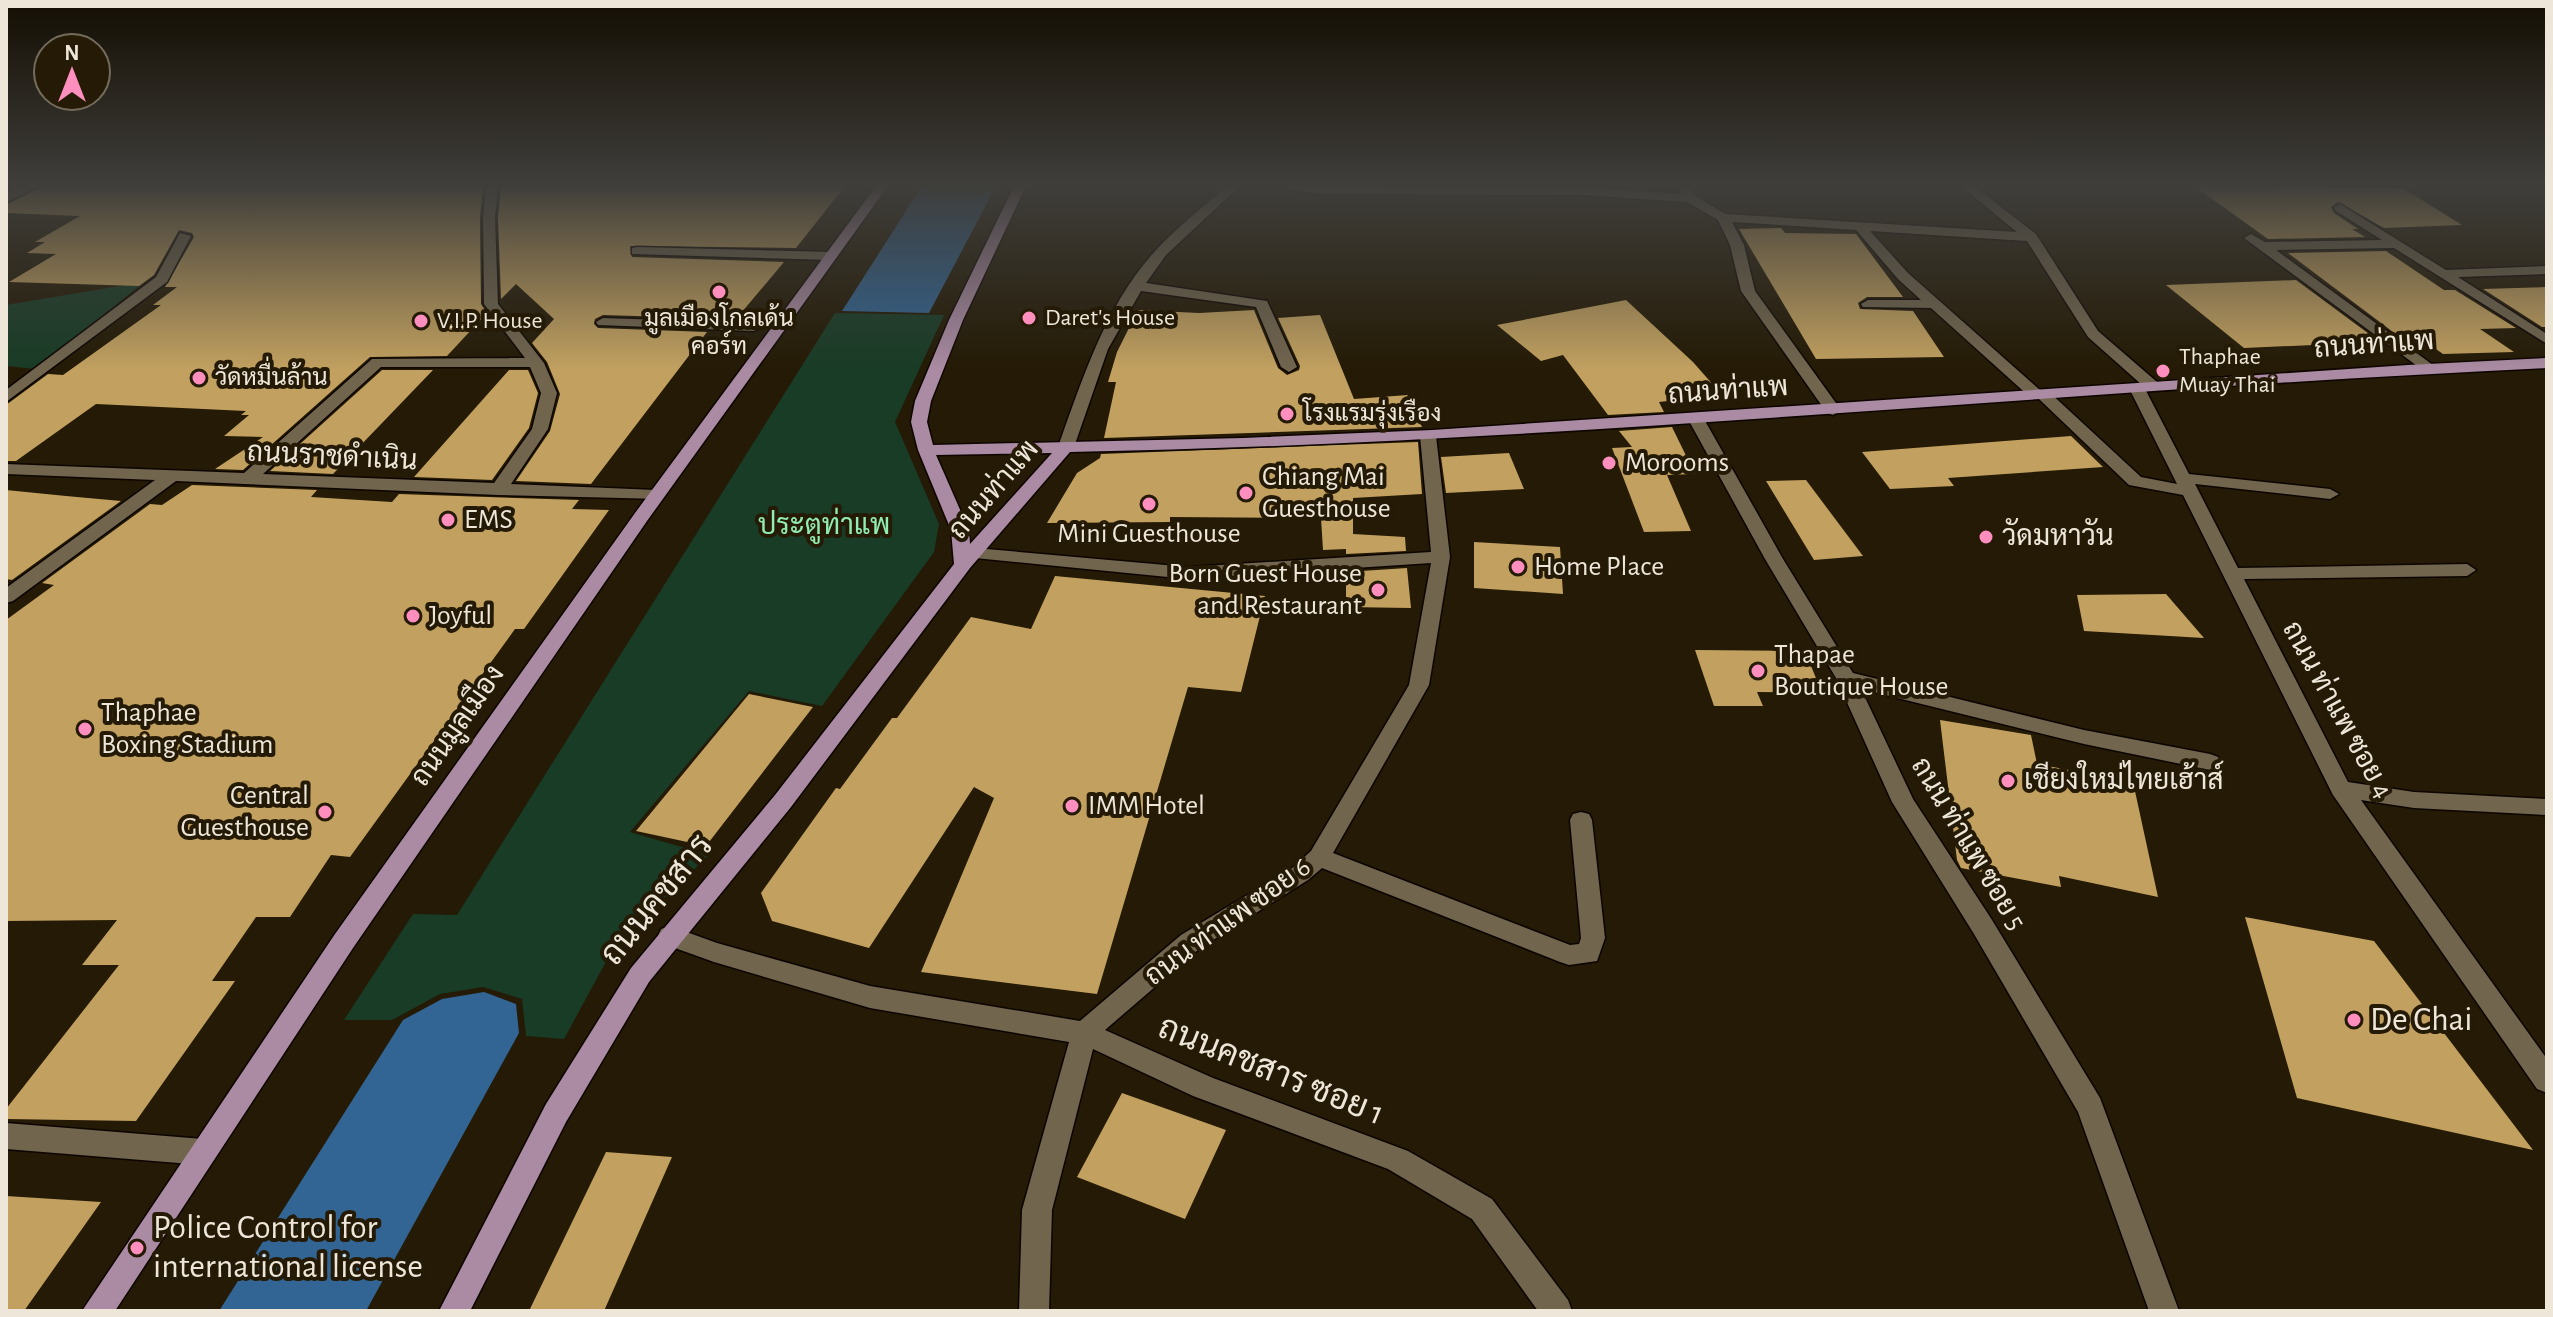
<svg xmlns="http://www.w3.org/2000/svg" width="2553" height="1317" font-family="'Alegreya Sans',Sarabun,sans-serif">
	<rect width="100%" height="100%" fill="#241a05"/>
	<path fill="#193c26" d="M144,282l-108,87 -30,-3v-61z
		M835,313l109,2 -49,107 44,102 -5,28 -112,154 -73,-15 -119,141 79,23 -94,90 -51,94 -38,-3 -4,-37 -39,-12 -43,7 -48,26h-48l69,-106 44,1z"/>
	<path fill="#326593" d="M922,186h74l-67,127 -87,-2z
		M484,992l32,12 3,29 -153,278h-147l184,-291 39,-21z"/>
	<path fill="#c2a160" d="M43,186h440l-3,32 1,86 6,9 -40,43 -77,1 -127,113 -28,-1 48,-32 -39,-1 25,-21h-8l5,-4 -150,-7 -80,57h-10v-56l42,-31 15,1 98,-70h-8l24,-18h-12l29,-50 -2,-4 -13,-3 -25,45 -15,11 -130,-4 47,-28 -29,-1 18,-11h-10l45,-26 -74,-3v-8z
		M501,186h344l-49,62 -166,-2 2,11 152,5 -48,57 -133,-4 -8,4 -1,5 4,4 109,4 -116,152 -75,-3 34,-50 10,-37 -13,-32 -15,-19 22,-24 -38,-35 -15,15 -3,-81z
		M2194,186l209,2 59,37 -78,3 -46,-26 -7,5 3,6 24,16h-6l13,8 -97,2z
		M1781,228l4,5 71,1 47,63h-36l-9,6 2,6 53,2 31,46 -128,2 -77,-130z
		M2386,251l58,39h11l61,38 -36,1 34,23 -71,2 -20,-14 -18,1 -117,-88z
		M2296,280l84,62 -136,6 -78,-63z
		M2547,287v40h-5l-59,-38z
		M1626,300l67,62 29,33 -63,7 5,10 -56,3 -45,-60 -22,6 -44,-36z
		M1138,310l61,3 55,-3 24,58 9,7 12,-5 1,-4 -22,-48 42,-3 34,84 54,-4 14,32 -318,11 12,-56h-8l9,-30z
		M382,370h51l-100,104 -63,-3z
		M509,370h19l10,23 -9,35 -37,52 -78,-3z
		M1672,427l23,47 -28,1 24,56 -47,1 -32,-84 20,-1 -13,-16z
		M2071,436l32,31 -155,11 6,8 -64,3 -28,-37z
		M1418,442l4,52 -69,4v36l52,3 1,14 -60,3v-5l-23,1 -2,-32 -151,-1v5l-123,1 30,-50 23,-15 1,-4z
		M1509,453l15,36 -78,4 -5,-36z
		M1806,480l57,76 -49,4 -48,-79z
		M192,485l125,5 -6,7 81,5 7,-8 180,6 -7,9 37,1 -85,119h-9l-165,228 -19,-2 -41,62h-34l-44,64h23l-99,140 -130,-2v-10l113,-144h-37l35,-45 -111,1v-301l48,-35 -12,-2 108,-79 12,1z
		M6,490l60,6 55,5 -109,79 -6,-1z
		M1474,542l86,5 3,47 -89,-6z
		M1407,568l4,40 -65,-1v-35z
		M1055,576l210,20 -24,96 -53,-5 -91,307 -176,-22 73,-174 -20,-11 -105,161 -97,-27 -11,-28 75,-105 4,1 52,-71h5l74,-101 60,12z
		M2166,594l38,44 -120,-7 -7,-36z
		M1695,650l110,1 17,42 -65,-1 6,14h-49z
		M749,694l64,13 -107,139 -70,-15z
		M1940,720l91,15 6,29 96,18 25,115 -99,-21 2,11 -100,-19 -4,-8z
		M2245,917l129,24 159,209 -236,-52z
		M1122,1093l104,37 -41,89 -108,-42z
		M606,1152l66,5 -68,154h-75z
		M6,1196l95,6 -77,109h-18z"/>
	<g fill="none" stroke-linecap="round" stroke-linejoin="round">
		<g stroke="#0d0500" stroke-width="3">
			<path id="minor" d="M24,186h16l-34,16v-8z
				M486,186h12l-3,32 3,86 46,59 13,30 -9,36 -37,55 145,6 9,5 -3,4 -164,-4 -322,-14 -163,120 -7,2v-15l149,-108 -149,-6v-10l238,9 128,-114 153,-1 -41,-54 -1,-86zM381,367h149l11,26 -9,36 -38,54 -231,-9z
				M1227,186h13l-74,69 -20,28 121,18 30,66 -8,5 -8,-5 -25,-60 -115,-16 -33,58 -34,98 -2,3h-12l-2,-3c24,-67 49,-146 100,-199 21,-22 46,-42 69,-62z
				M1285,186l298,1 99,7 -2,-5 7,-3 8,10 31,18 291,18 -56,-46h13l62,48 62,97 59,51 3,3 -8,5 -9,-5 46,89 141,15 9,5 -9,5 -135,-15 43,84 229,-4 9,6 -9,6 -223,3 104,203 66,10 133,7v16l-133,-7 -53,-8 186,259v34l-10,-4 -204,-294 -150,-300 -54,-10 -90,-86 -8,-1 -100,-90 -68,-1 -2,-3 7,-4h53l-23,-21 -42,-49 -124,-8 12,23 11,46 86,119 -8,5 -6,-2 -86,-122 -11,-46 -12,-25 -31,-18 -104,-7 -259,-1 -33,-4zM1870,231l157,10 61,96 54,48h-10l-3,3 48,96 -36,-7 -93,-86 -8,-1 -132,-117z
				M2340,204l106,66 101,-4v8l-89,3 89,57v10l-153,-96 -118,2 161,118 -8,5 -5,-2 -180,-133 7,-4 14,8 117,-2 -46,-29 -2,-3z
				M180,233l11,3 -24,46 -161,120v-12l150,-113z
				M637,247l194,5 7,4 -7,4 -199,-6v-6z
				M603,318l151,5 7,4 -7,4 -156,-6 -2,-3z
				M1696,414l8,5 79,140 70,114 231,57 126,24 8,3 3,5 -3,5 -8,3 -126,-26 -223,-55 52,110 79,121 108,178 79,213h-30l-71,-199 -104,-178 -82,-132 -56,-124 -71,-119 -77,-140z
				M1428,431l8,5 14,121 -21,128 -96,168 237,92 9,-1 2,-6 -11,-118 3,-6 8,-2 8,2 3,6 13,118 -8,23 -28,4 -9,-3 -238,-94 -14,12 -109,69 -94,81 108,48 195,73 84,48 76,101 4,11h-34l-66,-92 -84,-50 -195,-73 -100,-47 -41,161 -3,101h-30l3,-101 47,-168 -199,-34 -156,-46 -53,-19 -3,-7 3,-7 9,-3 47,17 153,43 210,35 101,-86 111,-67 19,-17 98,-166 22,-122 -243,16 -213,-21 -9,-5 9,-5 213,19 243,-15 -11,-116z
				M6,1123l197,16 10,4 4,9 -4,9 -10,4 -197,-16z"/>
		</g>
		<g stroke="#0d0500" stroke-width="3">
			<path id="major" d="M876,186h12l-241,335 -294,427 -238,363h-33l253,-377 300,-421z
				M1014,186h12l-63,134 -32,81 -4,21 6,23 310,-7 189,-8 976,-65 139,-7v10c-493,23 -984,75 -1477,84l-100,116 -179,239 -142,175 -83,140 -96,189h-31l107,-207 85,-136 144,-173 179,-231 -3,-34 -33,-80 -7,-28 4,-21 34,-81zM1052,453l-82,91 -1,-14 -33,-75z"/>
		</g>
		<use href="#minor" fill="#71654e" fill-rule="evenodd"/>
		<use href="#major" fill="#aa8ba3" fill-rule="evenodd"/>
	</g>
	<linearGradient id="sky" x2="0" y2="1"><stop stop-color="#140e03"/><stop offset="0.5" stop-color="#3f3e3b"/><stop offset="1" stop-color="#3f3e3b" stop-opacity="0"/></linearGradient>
	<rect width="2553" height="370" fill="url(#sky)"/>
	<g fill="#fd8ebe" stroke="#241a05" stroke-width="3">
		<circle cx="719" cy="292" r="8"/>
		<circle cx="1029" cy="318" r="8"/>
		<circle cx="421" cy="321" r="8"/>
		<circle cx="2163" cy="371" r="8"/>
		<circle cx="199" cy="378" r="8"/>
		<circle cx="1287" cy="414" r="8"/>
		<circle cx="1609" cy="463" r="8"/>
		<circle cx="1246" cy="493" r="8"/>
		<circle cx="1149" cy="504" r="8"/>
		<circle cx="448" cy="520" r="8"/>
		<circle cx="1986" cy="537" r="8"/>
		<circle cx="1518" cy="567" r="8"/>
		<circle cx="1378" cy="590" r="8"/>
		<circle cx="413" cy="616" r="8"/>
		<circle cx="1758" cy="671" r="8"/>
		<circle cx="85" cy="729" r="8"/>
		<circle cx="2008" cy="781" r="8"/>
		<circle cx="1072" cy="806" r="8"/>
		<circle cx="325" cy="812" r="8"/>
		<circle cx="2354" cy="1020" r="8"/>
		<circle cx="137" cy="1248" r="8"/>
	</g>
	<g text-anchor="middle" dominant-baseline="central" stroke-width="8" stroke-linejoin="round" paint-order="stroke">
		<g font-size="24" fill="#ede6d9" stroke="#241a05" text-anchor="start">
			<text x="1045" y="318">Daret's House</text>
			<text x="719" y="319" text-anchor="middle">มูลเมืองโกลเด้น<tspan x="719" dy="28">คอร์ท</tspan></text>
			<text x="437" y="321">V.I.P. House</text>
			<text x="2179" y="357">Thaphae<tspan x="2179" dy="28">Muay Thai</tspan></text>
			<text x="215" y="378">วัดหมื่นล้าน</text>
			<text x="1303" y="414">โรงแรมรุ่งเรือง</text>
		</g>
		<g font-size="28" fill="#ede6d9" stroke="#241a05">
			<text transform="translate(2374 345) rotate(-4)">ถนนท่าแพ</text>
			<text transform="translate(1728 391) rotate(-4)">ถนนท่าแพ</text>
			<text transform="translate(332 457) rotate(3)">ถนนราชดำเนิน</text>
			<text transform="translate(994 490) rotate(-49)">ถนนท่าแพ</text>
			<text transform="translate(2337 710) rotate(61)">ถนน ท่าแพ ซอย 4</text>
			<text transform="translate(458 726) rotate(-55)">ถนนมูลเมือง</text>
			<text transform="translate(1968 844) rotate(59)">ถนน ท่าแพ ซอย 5</text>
			<text transform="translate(1228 922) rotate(-36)">ถนน ท่าแพ ซอย 6</text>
		</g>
		<g font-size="28" fill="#ede6d9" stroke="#241a05" text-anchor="start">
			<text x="1625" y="463">Morooms</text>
			<text x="1262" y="477">Chiang Mai<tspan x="1262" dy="32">Guesthouse</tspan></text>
			<text x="464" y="520">EMS</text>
			<text x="1149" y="534" text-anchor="middle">Mini Guesthouse</text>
			<text x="2002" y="537">วัดมหาวัน</text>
			<text x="1534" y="567">Home Place</text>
			<text x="1362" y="574" text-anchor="end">Born Guest House<tspan x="1362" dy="32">and Restaurant</tspan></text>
			<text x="429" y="616">Joyful</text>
			<text x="1774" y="655">Thapae<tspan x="1774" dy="32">Boutique House</tspan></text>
			<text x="101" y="713">Thaphae<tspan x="101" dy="32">Boxing Stadium</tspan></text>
			<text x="2024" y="781">เชียงใหม่ไทยเฮ้าส์</text>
			<text x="309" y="796" text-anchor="end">Central<tspan x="309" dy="32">Guesthouse</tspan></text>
			<text x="1088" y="806">IMM Hotel</text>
		</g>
		<g font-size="28" fill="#90ecb0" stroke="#241a05">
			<text x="824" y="526">ประตูท่าแพ</text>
		</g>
		<g font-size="34" fill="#ede6d9" stroke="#241a05">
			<text transform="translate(657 900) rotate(-51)">ถนนคชสาร</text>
			<text transform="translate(1271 1071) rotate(22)">ถนนคชสาร ซอย 1</text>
		</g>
		<g font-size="34" fill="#ede6d9" stroke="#241a05" text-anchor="start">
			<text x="2370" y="1020">De Chai</text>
			<text x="153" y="1228">Police Control for<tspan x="153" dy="39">international license</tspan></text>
		</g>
	</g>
	<rect width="2553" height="1317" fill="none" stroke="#ede6d9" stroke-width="16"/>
	<g transform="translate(72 72)"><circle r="38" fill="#241a05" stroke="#746c5a" stroke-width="2"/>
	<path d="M0-6L14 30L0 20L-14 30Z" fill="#fd8ebe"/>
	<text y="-12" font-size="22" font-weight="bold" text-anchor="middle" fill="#ede6d9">N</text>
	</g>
</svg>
